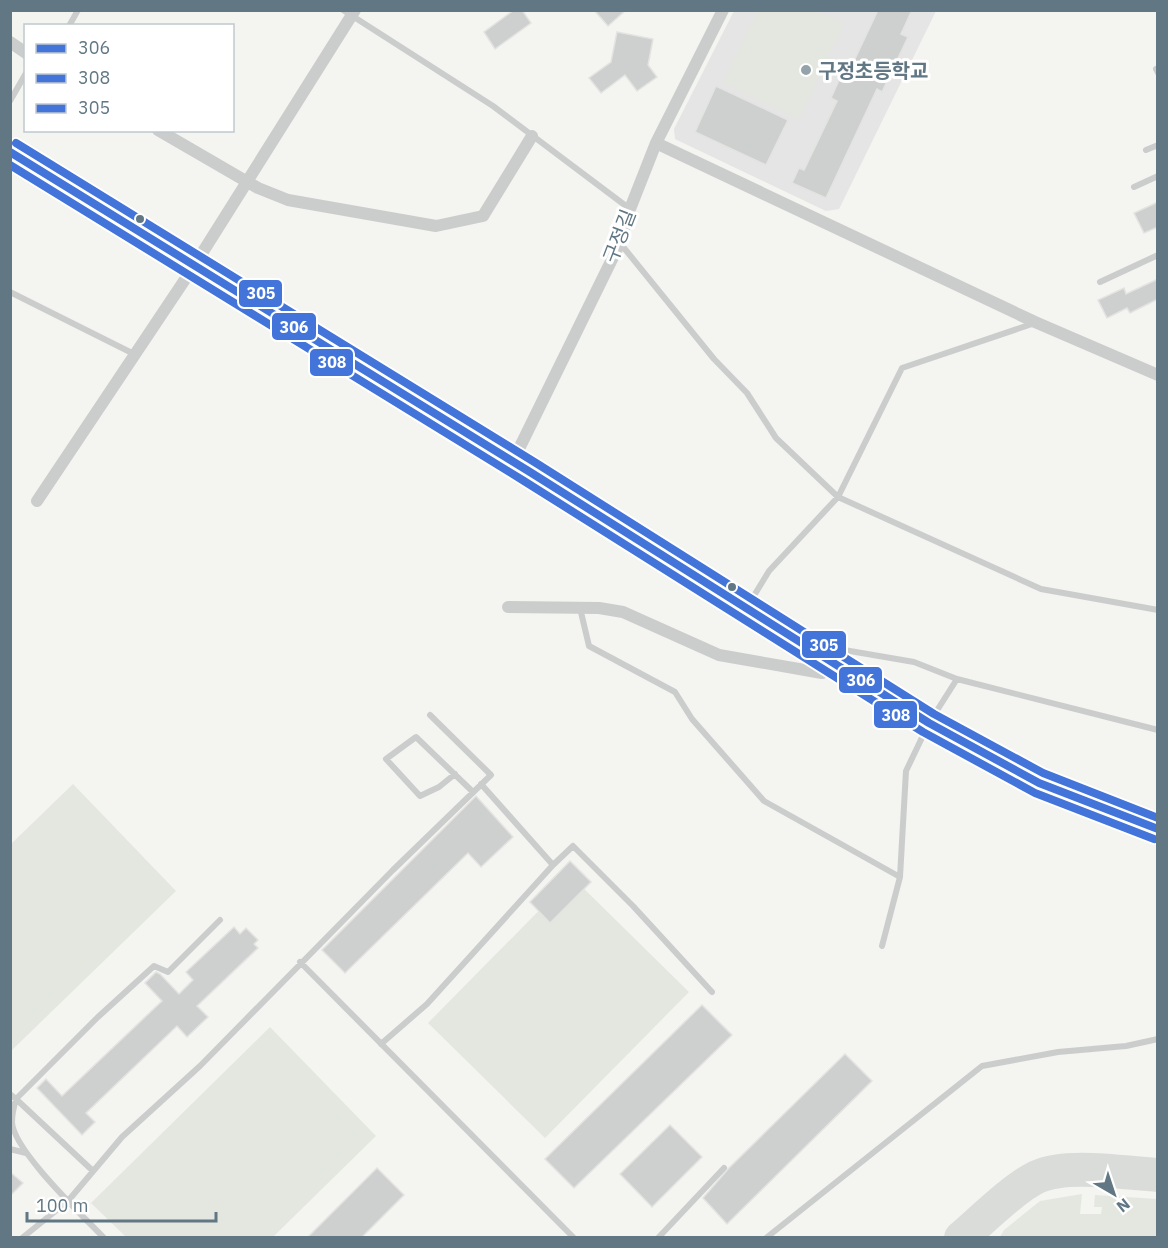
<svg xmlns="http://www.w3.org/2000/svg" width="1168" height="1248" font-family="'IBM Plex Sans','Noto Sans KR',sans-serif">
	<rect width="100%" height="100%" fill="#f4f4f1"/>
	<path fill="#e4e5e4" d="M734,11h202l-97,198 -13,2 -151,-72 -1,-10z"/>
	<path fill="#e4e7df" d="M758,11h59l27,12 -45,96 -76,-36z
		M73,784l103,107 -165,160v-207z
		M572,877l117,115 -144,146 -117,-115z
		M270,1027l106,109 -103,101h-147l-35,-34z
		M1082,1194l-2,20h21l1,-7h-8l1,-12 62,4v36l-3,3 -154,-1 4,-7 36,-29z"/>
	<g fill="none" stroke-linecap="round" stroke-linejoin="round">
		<path stroke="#dadcda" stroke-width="34" d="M961,1238c21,-18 53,-50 76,-61 30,-14 87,-4 121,-2"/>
	</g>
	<path fill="#ced0cf" stroke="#e3e3e1" stroke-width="1.5" d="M514,10h8l9,13 -36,26 -11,-17z
		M594,10h32l-18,16z
		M878,10h34l-11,24 7,3 -26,55 -5,-3 -51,109 -34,-15 7,-15 5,2 33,-69 -6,-3 9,-20 5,2z
		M617,32l36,7 -5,26 9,12 -20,14 -12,-16 -24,18 -12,-15 22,-16z
		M716,86l72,34 -22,45 -71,-33z
		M1158,202v25l-14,6 -10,-20z
		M1158,279v20l-28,14 -3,-5 -20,10 -9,-18 26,-12 2,6z
		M476,796l37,41 -32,30 -13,-14 -123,120 -23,-23z
		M570,861l21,21 -41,41 -20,-21z
		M234,927l6,7 6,-6 12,12 -4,4 4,4 -61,58 11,11 -21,20 -10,-11 -91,87 9,9 -13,13 -45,-47 9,-9 16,17 100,-95 -17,-18 11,-11 4,2 19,20 14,-14 -7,-8z
		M702,1005l30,30 -158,153 -29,-29z
		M845,1054l27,27 -145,143 -24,-26 26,-30z
		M670,1125l32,32 -50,50 -32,-33z
		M377,1168l27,27 -43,43h-54z
		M10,1172l13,11 -13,13z"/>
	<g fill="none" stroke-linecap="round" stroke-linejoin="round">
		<g stroke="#d1d2d1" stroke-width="20">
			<path id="primary" d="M10,152l520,320 399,251 110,60 119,46"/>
		</g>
		<path stroke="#cbcdcd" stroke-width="6" d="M343,10l150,96 137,103
			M69,26l9,-16
			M1158,68l-2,1 2,4
			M10,101l16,-28
			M1146,150l12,-5
			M1134,187l24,-11
			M620,243l94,116 33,34 29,45 62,59 203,92 117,21
			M1100,282l58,-27
			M10,292l124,62
			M747,607l22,-36 69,-74 64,-129 133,-45
			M580,608l9,38 86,46 17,27 72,82 136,76
			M834,661l10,-11 70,12 43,17 201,51
			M455,774l-16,13 -19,9 -34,-37 30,-22 57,55
			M481,784l72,81
			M882,946l18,-69 6,-106 23,-48 28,-44
			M300,962l274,276
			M381,1044l46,-40 126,-139 20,-19 60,60 79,86
			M10,1094l6,5c-2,7 -4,16 -4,23 1,28 71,94 92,116
			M10,1149l16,4
			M93,1171l-77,-72 82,-82 56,-51 14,6 52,-52
			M22,1238l46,-37 54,-64 78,-71 193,-196 98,-95 -61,-60
			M658,1238l66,-70
			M766,1238l216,-172 76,-14 68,-6 32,-7"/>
		<path stroke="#cbcdcd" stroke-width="12" d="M10,42l16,11
			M158,130l100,58 30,12 148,26 47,-10 49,-80
			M656,143l379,179 123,53
			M513,461l107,-218 10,-34 26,-66 67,-133
			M37,501l157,-235 161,-256
			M508,607l91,1 24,4 96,43 103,18 10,-9"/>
		<use href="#primary" stroke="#e0e0e0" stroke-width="18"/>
		<g stroke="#fff" stroke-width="12">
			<path id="bus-1" d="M10,152l520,320 399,251 110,60 119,46"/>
		</g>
		<g stroke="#fff" stroke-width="12">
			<path id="bus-2" d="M10,165l514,316 399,251 112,61 119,46"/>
		</g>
		<g stroke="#fff" stroke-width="12">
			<path id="bus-3" d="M16,143l520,320 398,251 109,59 115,45"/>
		</g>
		<use href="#bus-1" stroke="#4374d9" stroke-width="8"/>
		<use href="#bus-2" stroke="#4374d9" stroke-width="8"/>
		<use href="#bus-3" stroke="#4374d9" stroke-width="8"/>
	</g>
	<circle fill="#94a3aa" stroke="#fff" stroke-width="2" cx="806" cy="70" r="6"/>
	<g fill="#617784" stroke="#fff" stroke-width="2">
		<circle cx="140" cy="219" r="5"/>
		<circle cx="732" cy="587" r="5"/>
	</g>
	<g text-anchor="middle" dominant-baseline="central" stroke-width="6" stroke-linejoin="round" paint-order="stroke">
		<g font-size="20" font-weight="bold" fill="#617784" stroke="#fff" text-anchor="start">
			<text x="818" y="70">구정초등학교</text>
		</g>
		<g font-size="20" fill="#617784" stroke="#fff">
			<text transform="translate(619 236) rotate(-69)">구정길</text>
		</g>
	</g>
	<g stroke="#fff" stroke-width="2">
		<rect x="238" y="279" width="45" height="29" rx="6" fill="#4374d9"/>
		<rect x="271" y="312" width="46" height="29" rx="6" fill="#4374d9"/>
		<rect x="309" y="348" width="45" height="29" rx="6" fill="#4374d9"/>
		<rect x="801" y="630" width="46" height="29" rx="6" fill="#4374d9"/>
		<rect x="838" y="666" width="45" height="28" rx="6" fill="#4374d9"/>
		<rect x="873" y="700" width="45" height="29" rx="6" fill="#4374d9"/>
	</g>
	<g font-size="16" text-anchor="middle" font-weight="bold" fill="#fff">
		<text x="261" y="299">305</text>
		<text x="294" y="333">306</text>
		<text x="332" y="368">308</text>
		<text x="824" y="651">305</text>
		<text x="861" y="686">306</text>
		<text x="896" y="721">308</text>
	</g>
	<rect width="1168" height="1248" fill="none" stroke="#617784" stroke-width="24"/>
	<rect x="24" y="24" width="210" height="108" fill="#ffffff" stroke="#c0c9ce" stroke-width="1.5"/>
	<rect x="36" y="44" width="30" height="9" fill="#4374d9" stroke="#c0c9ce" stroke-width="1.5"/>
	<text x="78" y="54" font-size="18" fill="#617784">306</text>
	<rect x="36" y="74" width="30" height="9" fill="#4374d9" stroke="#c0c9ce" stroke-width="1.5"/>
	<text x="78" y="84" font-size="18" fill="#617784">308</text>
	<rect x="36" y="104" width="30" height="9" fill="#4374d9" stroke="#c0c9ce" stroke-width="1.5"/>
	<text x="78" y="114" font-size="18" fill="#617784">305</text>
	<g transform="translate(1114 1194) rotate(141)" stroke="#ffffff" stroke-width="4.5" paint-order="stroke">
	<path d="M0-4.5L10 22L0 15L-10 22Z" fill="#617784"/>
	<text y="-9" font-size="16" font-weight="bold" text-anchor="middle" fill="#617784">N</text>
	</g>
	<path d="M27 1212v9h189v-9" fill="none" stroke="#617784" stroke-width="3"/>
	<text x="36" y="1212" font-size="18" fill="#617784" stroke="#ffffff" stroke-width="4.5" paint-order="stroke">100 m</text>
</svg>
